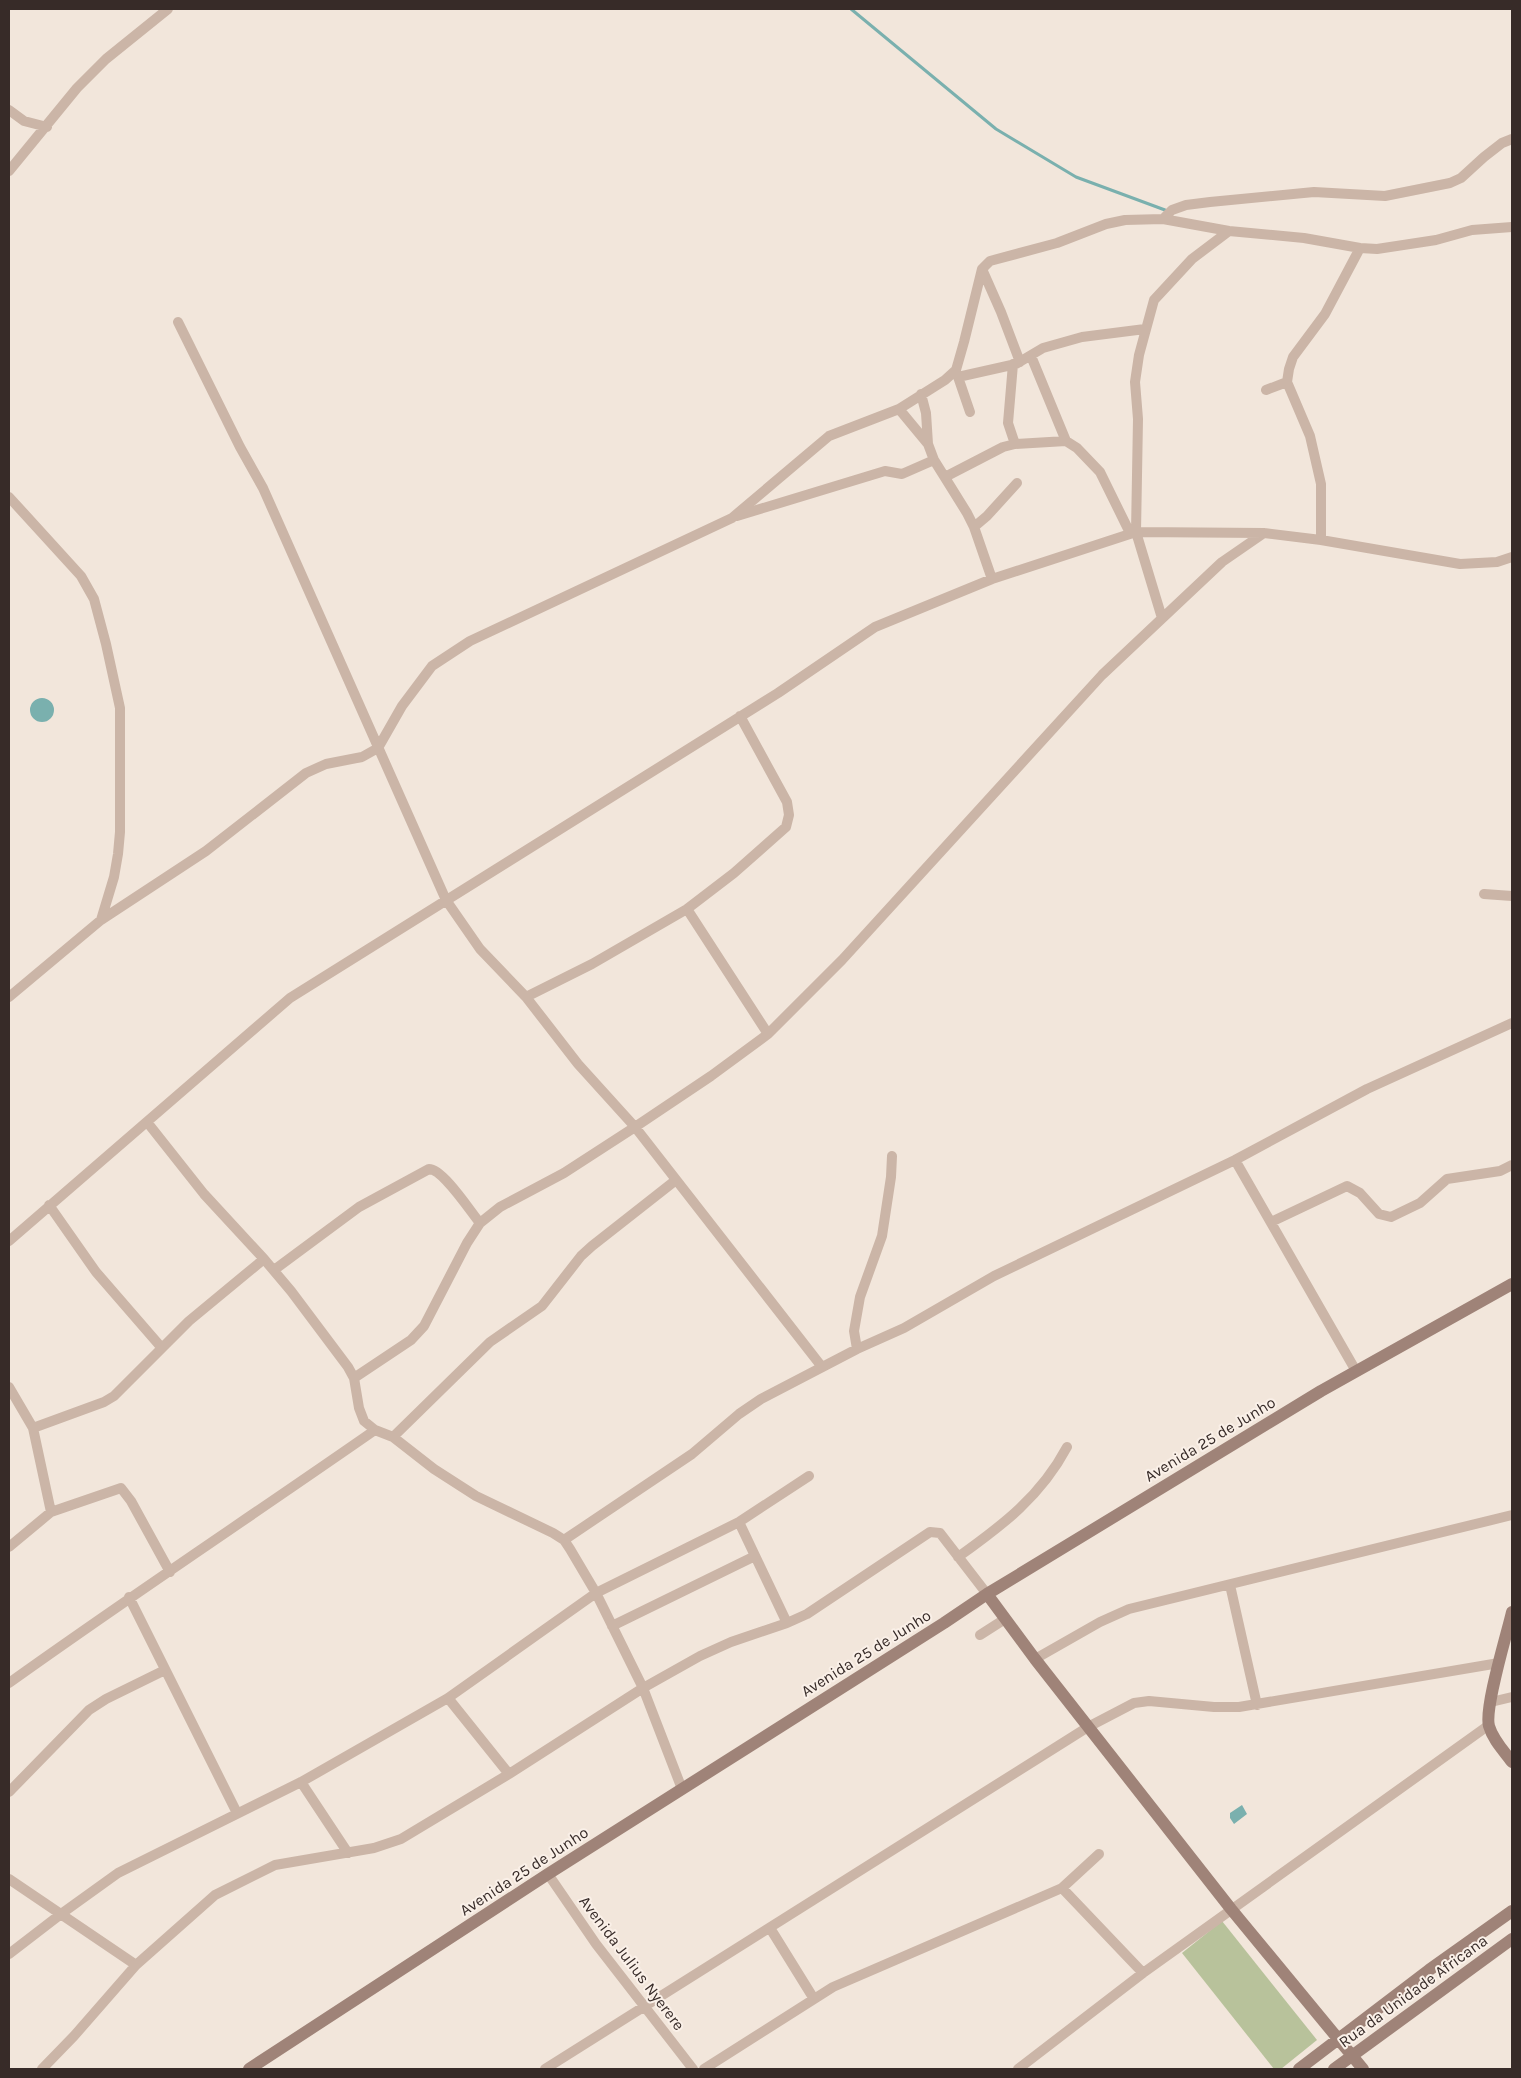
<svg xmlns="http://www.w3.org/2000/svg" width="1521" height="2078" font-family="Karla,sans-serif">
	<rect width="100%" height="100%" fill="#f2e6db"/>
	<path fill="#b8c29b" d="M1222,1921l95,119 -36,29h-7l-92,-116z"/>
	<path fill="#7ab0ae" d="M30 710a12 12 0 1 1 24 0a12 12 0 1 1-24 0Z
		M1242,1805l5,9 -13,10 -4,-6v-5z"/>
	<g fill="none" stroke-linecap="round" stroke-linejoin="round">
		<path stroke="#7ab0ae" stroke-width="3" d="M851,9l145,120 80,48 89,33"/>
		<path stroke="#cbb5a7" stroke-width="10" d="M9,110l15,11 23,6
			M9,171l68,-83 29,-29 62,-50
			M1163,219l9,-9 14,-5 24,-3 104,-10 71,4 65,-13 11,-5 23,-21 18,-14 10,-4
			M982,269l19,43 19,50
			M178,322l62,125 23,41 183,412 34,49 46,48 52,67 57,63 187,240
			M1031,356l35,85
			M1013,364l-5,59 7,21
			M956,371l14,41
			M958,377l58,-13 27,-16 39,-11 63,-8
			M1266,390l21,-8
			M921,394l5,19 2,31
			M899,409l29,35 6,16 33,53 7,14 18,52
			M945,477l58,-30 12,-3 51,-3 11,7 23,24 30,61
			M9,497l72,79 13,23 12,45 14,64v124l-2,22 -4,23 -13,43
			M737,516l148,-45 17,3 32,-14
			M974,527l13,-11 30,-33
			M1321,540v-56l-11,-48 -23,-54 2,-13 4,-12 32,-43 35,-66
			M1162,618l-26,-86 2,-113 -3,-37 4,-27 15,-55 38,-41 37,-28
			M1484,894l28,2
			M687,909l81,125
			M9,997l92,-77 105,-69 100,-78 20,-9 36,-7 16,-9 24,-42 30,-40 38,-25 262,-123 97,-82 70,-27 46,-29 11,-10 8,-28 18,-73 8,-8 67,-18 49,-19 19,-4 38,-1 66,12 75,7 56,10 17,1 59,-9 36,-10 40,-3
			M526,997l66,-33 95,-55 47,-36 52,-46 3,-12 -2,-13 -47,-86
			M147,1122l57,72 60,65 27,32 57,76 6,11 5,30 5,13 11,9 18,7 41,32 42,27 77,37 11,7 6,9 26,44 47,95 39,101
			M1235,1160l121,211
			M49,1205l47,67 65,75
			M1271,1222l76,-36 13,7 19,21 12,3 29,-14 27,-24 53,-8 12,-6
			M9,1241l281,-243 488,-305 97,-66 117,-48 144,-47 128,1 57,7 139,24 37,-2 15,-5
			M274,1270l85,-63 70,-38c14,0 41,42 51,54
			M857,1349l-3,-18 6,-34 22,-61 9,-59 1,-21
			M354,1378l57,-38 13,-14 43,-83 13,-20 20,-16 64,-34 71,-46 76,-51 57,-42 74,-74 260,-285 120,-113 42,-29
			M9,1387l24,41 18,84
			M33,1428l71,-26 10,-6 75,-75 75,-62
			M393,1437l97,-95 52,-36 39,-50 11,-10 84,-66
			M739,1522l48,101
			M564,1540l128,-86 47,-40 22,-15 96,-50 47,-21 90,-52 241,-116 132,-71 145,-66
			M9,1547l42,-35 70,-24 10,13 39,71
			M958,1557c45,-32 83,-61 109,-110
			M1230,1585l27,120
			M129,1597l108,216
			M612,1626l143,-70
			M980,1635l25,-16
			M1035,1659l65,-37 29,-13 383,-94
			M9,1683c120,-86 244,-168 366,-253
			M448,1698l61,76
			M1491,1702l21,-5
			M301,1782l47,71
			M9,1792l80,-82 17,-11 59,-29
			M548,1874l48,70 97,125
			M9,1879l127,86
			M1062,1888l81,85
			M770,1928l44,71
			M9,1954l52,-40 57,-41 183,-91 147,-84 148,-105 143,-71 70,-46
			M42,2069l32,-33 62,-71 79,-70 60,-30 99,-17 27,-9 108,-65 134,-86 57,-32 31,-14 56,-19 20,-9 123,-82 10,1 47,61
			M545,2069l543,-342 46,-24 15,-2 65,6h25l260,-44
			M704,2069l129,-82 229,-99 37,-34
			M1018,2069l125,-96 346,-248"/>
		<path stroke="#9f8378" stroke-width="12" d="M987,1594l48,65 196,250 132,160
			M1512,1612c-5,22 -28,96 -23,114 4,14 15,25 23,36
			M249,2069l299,-195 396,-251 43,-29 334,-203 191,-107
			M1299,2069l130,-99 83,-59
			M1334,2069l178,-130"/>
	</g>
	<g text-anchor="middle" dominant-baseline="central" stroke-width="4" stroke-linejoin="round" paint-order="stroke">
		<g font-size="16" fill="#372b28" stroke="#faf0e8">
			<text transform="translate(1210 1439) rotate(-31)">Avenida 25 de Junho</text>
			<text transform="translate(866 1653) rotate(-32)">Avenida 25 de Junho</text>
			<text transform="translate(524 1871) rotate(-33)">Avenida 25 de Junho</text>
			<text transform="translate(632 1963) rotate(53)">Avenida Julius Nyerere</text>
			<text transform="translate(1413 1991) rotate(-36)">Rua da Unidade Africana</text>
		</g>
	</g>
	<rect width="1521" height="2078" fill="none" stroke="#372b28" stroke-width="20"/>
</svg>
